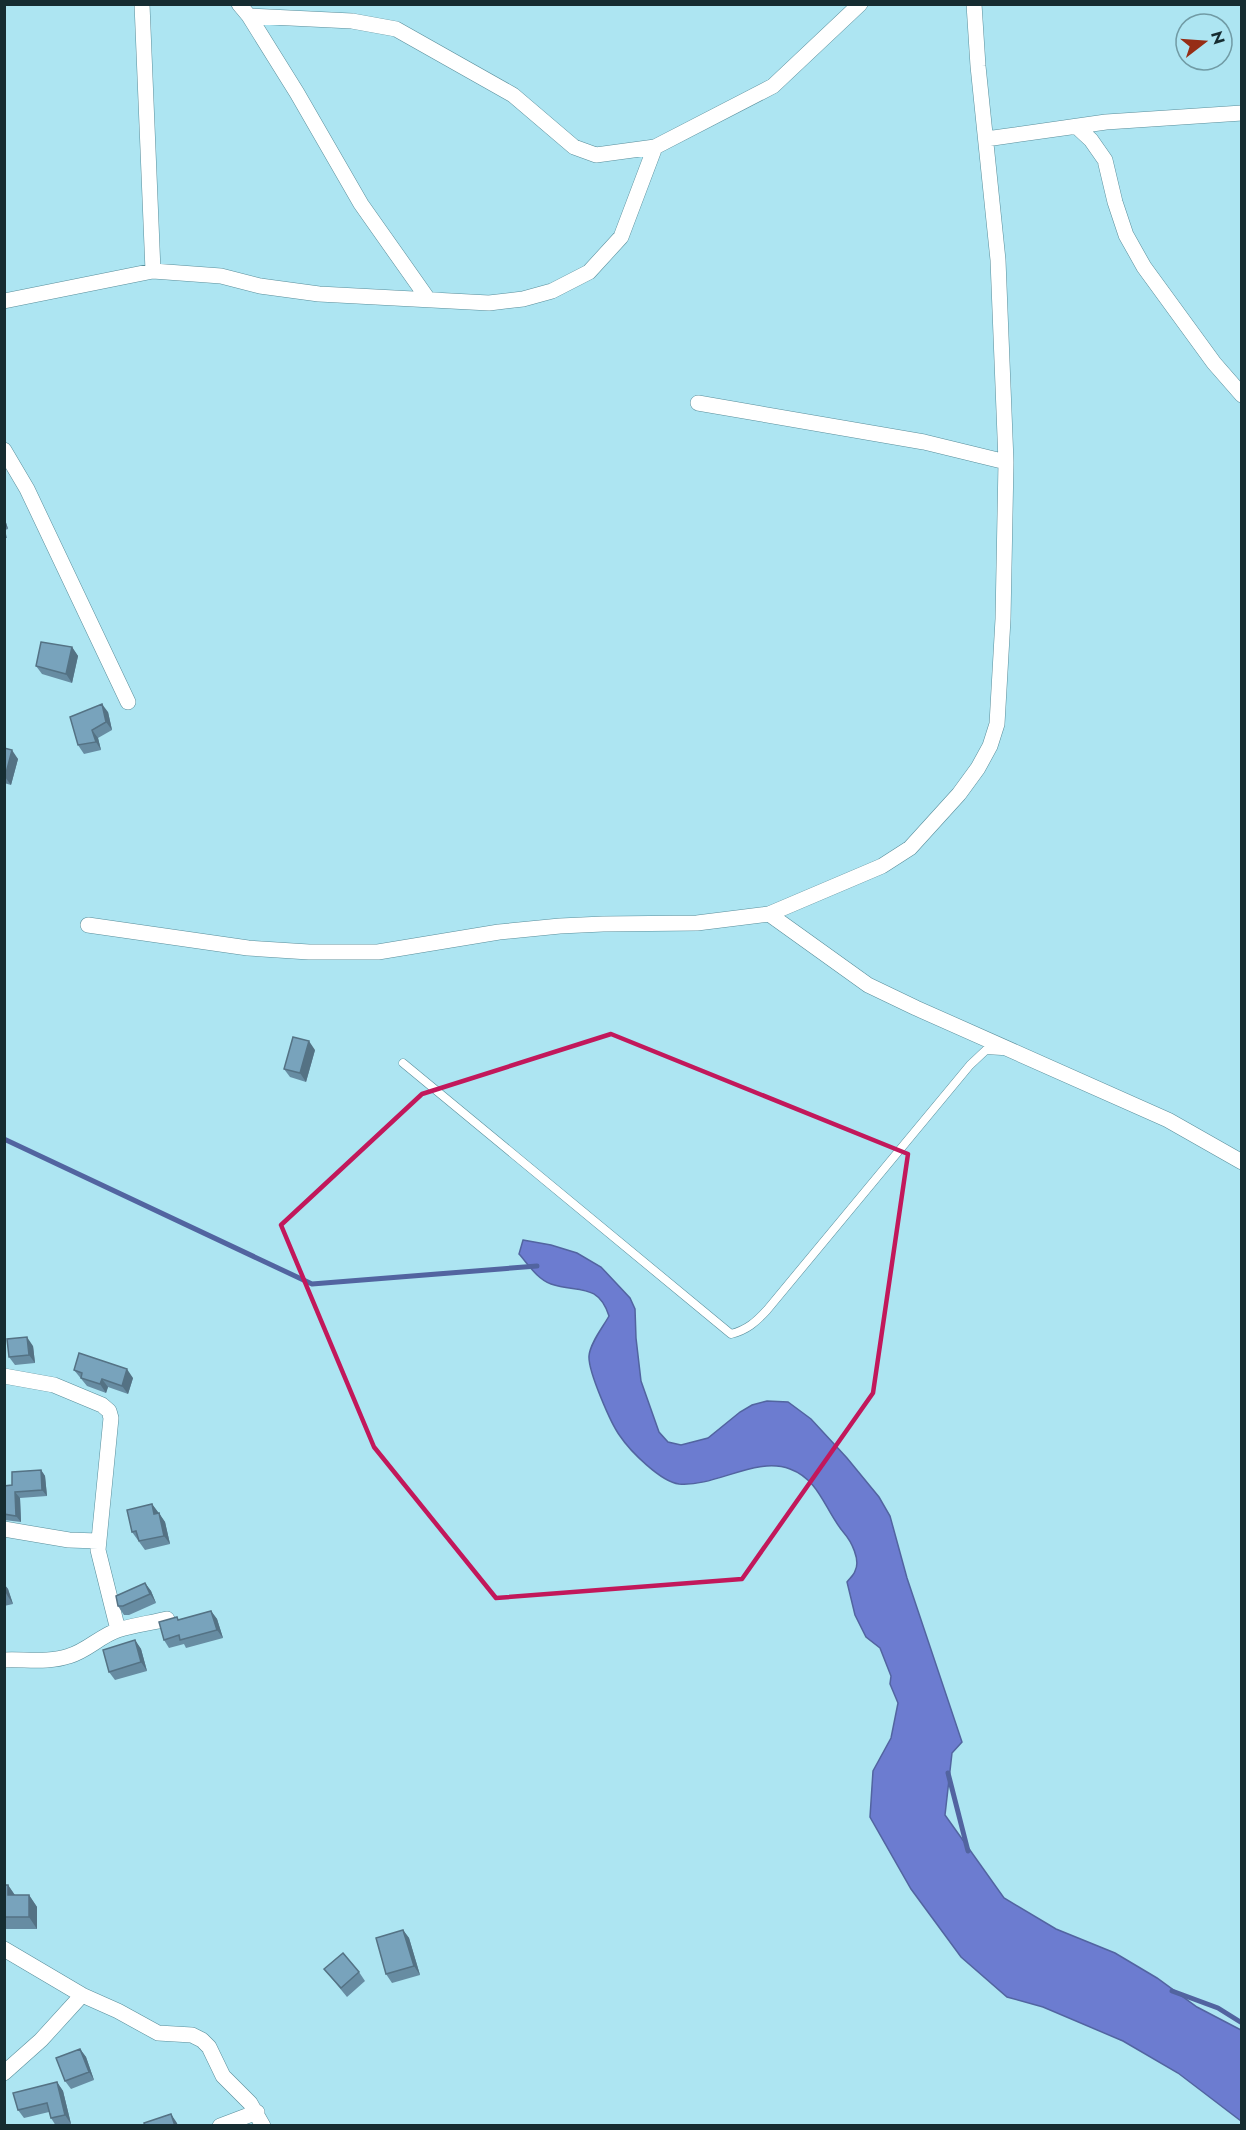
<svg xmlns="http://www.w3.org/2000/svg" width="1246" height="2130" font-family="Jost,sans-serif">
	<rect width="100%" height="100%" fill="#ade5f2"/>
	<path fill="#6c7cd0" stroke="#5264a0" stroke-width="1.5" d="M523,1240l28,5 26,8 24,14 29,31 5,11 1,29 5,43 18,51 9,10 13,3 27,-7 32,-26 12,-7 15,-4 21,1 23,17 36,39 32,39 11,19 17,62 55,164 -10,11 -7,62 59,83 52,31 59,24 42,25 40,29 44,23v91l-63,-48 -55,-32 -80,-34 -36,-10 -46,-40 -50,-68 -41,-72 3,-46 18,-33 7,-35 -8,-19 1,-8 -11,-28 -14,-11 -11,-22 -8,-33c3,-4 7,-7 8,-11 6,-11 -4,-30 -11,-38 -19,-22 -24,-53 -54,-64 -34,-13 -74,18 -111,15 -18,-2 -49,-33 -59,-48 -9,-12 -32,-65 -31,-80 1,-13 14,-29 20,-40 -11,-34 -32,-23 -58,-32 -14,-5 -23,-20 -32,-30z"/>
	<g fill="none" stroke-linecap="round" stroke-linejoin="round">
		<path stroke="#5264a0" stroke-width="5" d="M4,1139l308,145 225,-18
			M948,1773l20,78
			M1172,1991l46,17 24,15"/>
		<g stroke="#598e9b" stroke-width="9">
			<path id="service" d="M403,1063l328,271c16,-4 25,-12 36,-24l203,-245 16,-15 16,1"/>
		</g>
		<g stroke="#598e9b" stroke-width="16">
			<path id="minor" d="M142,4l11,267
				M239,4l10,12 48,77 64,111 67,95
				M249,16l103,5 44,8 117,66 61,52 22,8 59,-8 118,-61 87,-82
				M1077,127l14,13 14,20 10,42 11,33 18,32 70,96 28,32
				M986,139l120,-17 136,-9
				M4,301l149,-30 68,5 39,10 59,8 170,9 34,-4 29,-8 37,-19 32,-35 34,-90
				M698,403l226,39 82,20
				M4,450l23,39 101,213
				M769,914l99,71 48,23 252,112 74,42
				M88,925l160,23 61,4h69l121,-20 61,-6 43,-2 94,-1 72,-9 113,-48 28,-18 49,-54 19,-26 12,-22 7,-22 6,-105 3,-157 -8,-202 -20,-194 -4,-62
				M4,1376l50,9 48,20 7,6 2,7 -13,132 20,80
				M4,1529l65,11 29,1
				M4,1660c21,-1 45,3 65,-4 18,-5 31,-20 49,-26 16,-5 33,-7 49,-11
				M4,1949l78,46 36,16 40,22 34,2 10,5 7,7 14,29 27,27 13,23
				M4,2073l37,-33 41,-45
				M220,2126l37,-14"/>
		</g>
		<use href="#service" stroke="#fff" stroke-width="8"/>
		<use href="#minor" stroke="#fff" stroke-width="15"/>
	</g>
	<path fill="#678ca2" d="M4,516l4,13 -3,1 2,8h-3z
		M72,647l6,9 -6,27 -30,-9 -6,-8z
		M108,712l4,18 -14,8 3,12 -17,4 -6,-9z
		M4,744l2,3v2l12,10 -7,26 -7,-2z
		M315,1050l-9,32 -16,-5 -6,-8z
		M33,1346l2,17 -20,2 -6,-8z
		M74,1370l59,8 -5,16 -20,-7 -2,6 -19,-7z
		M41,1470l4,6 2,20 -27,2 1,24 -17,-2v-34l8,-1z
		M152,1504l13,18 5,22 -25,6 -13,-18z
		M145,1583l6,8 5,12 -27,12h-5l-6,-9z
		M4,1584l4,5 5,15 -9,2z
		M211,1611l6,8 6,19 -37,10 -2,-4 -15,4 -5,-8 15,-20z
		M135,1640l6,9 6,22 -32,9 -6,-8z
		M4,1885h4l7,10h14l8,12v22h-33z
		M403,1930l6,8 11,37 -28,8 -6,-9z
		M324,1969l35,3 6,9 -18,16z
		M80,2049l6,8 8,23 -23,9 -6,-8z
		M57,2082l6,9 8,33 -9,2h-6l-5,-8 -2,-6 -25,6 -6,-8z"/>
	<path fill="#547284" d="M4,516l4,13 -4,-5z
		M72,647l6,9 -6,27 -6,-9z
		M102,704l6,8 4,18 -6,-8z
		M92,730l6,8 3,12 -5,-8z
		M12,750l6,9 -7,26 -6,-8z
		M309,1041l6,9 -9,32 -6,-9z
		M27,1337l6,9 2,17 -6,-8z
		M127,1369l6,9 -5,16 -6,-8z
		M102,1379l6,8 -2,6 -6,-9z
		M41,1470l4,6 2,20 -5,-6z
		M15,1492l5,6 1,24 -5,-6z
		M152,1504l6,8 2,11 -6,-9z
		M159,1513l6,9 5,22 -6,-8z
		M145,1583l6,8 5,12 -6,-9z
		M4,1584l4,5 5,15 -6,-9 -3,-6z
		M211,1611l6,8 6,19 -6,-8z
		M135,1640l6,9 6,22 -6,-9z
		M8,1885l8,12 -8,-2z
		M29,1895l8,12v22l-8,-12z
		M403,1930l6,8 11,37 -6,-9z
		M80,2049l6,8 8,23 -5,-8z
		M57,2082l6,9 8,33 -6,-9z
		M171,2114l6,9 1,3h-3z"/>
	<path fill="#78a3bc" stroke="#547284" stroke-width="1.5" d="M41,642l31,5 -6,27 -30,-8z
		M102,704l4,18 -14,8 4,12 -18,3 -8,-28z
		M4,748l8,2 -7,27h-1z
		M293,1037l16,4 -9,32 -16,-4z
		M27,1337l2,18 -20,2 -2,-18z
		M79,1353l48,16 -5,17 -20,-7 -2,5 -19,-6 1,-5 -8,-3z
		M41,1470l1,20 -27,2 1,24 -12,-2v-28l8,-1v-13z
		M152,1504l2,10 5,-1 5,23 -25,5 -3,-10 -4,1 -5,-22z
		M145,1583l5,11 -27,12h-5l-2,-10z
		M211,1611l6,19 -37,10 -1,-5 -15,5 -5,-18 18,-5 1,3z
		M135,1640l6,22 -32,10 -6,-22z
		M4,1885h4v10h21v22h-25z
		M403,1930l11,36 -28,8 -10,-36z
		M343,1953l16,19 -18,16 -17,-19z
		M80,2049l9,23 -24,9 -9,-23z
		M57,2082l8,33 -14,3 -4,-15 -29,7 -5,-17z
		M171,2114l4,12h-30l-1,-3z"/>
	<path fill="none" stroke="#c2185b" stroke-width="4.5" stroke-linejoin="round" d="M611,1034l297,120 -35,239 -131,186 -246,19 -122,-151 -93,-222 141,-131z"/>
	<rect width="1246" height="2130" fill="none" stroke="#162c31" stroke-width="12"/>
	<g transform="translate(1204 42) rotate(73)"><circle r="28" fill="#ade5f2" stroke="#719ba5" stroke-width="1.5"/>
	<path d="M0-4.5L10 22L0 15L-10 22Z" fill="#962d15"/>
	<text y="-9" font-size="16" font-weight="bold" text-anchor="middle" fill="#162c31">N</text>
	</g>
</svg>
